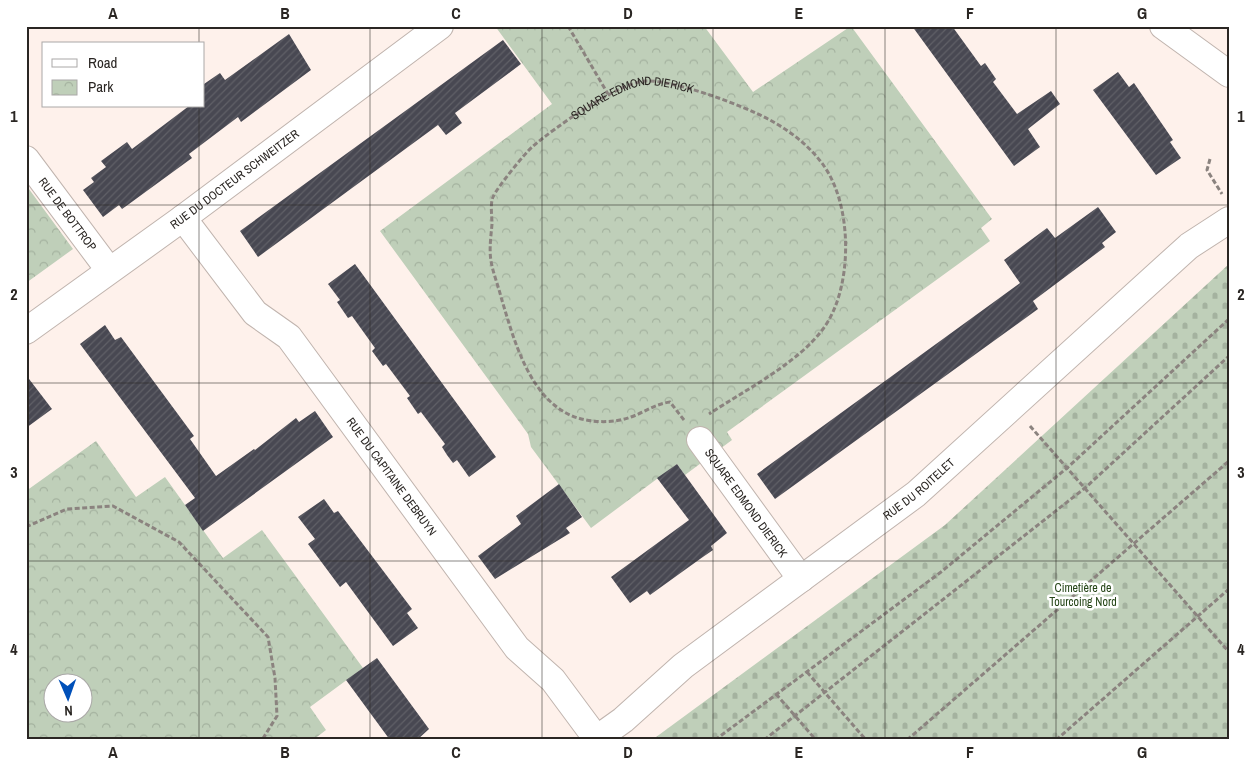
<svg xmlns="http://www.w3.org/2000/svg" width="1255" height="766" font-family="'Archivo Narrow',sans-serif">
	<defs>
		<pattern id="cemetery-stones" width="16" height="16" patternUnits="userSpaceOnUse" patternTransform="scale(1.25)"><rect width="16" height="16" fill="#bfcfb9"/><path d="M2 7V4a2 2 0 0 1 4 0v3zM10 15v-3a2 2 0 0 1 4 0v3z" fill="#a4b29f"/></pattern>
		<pattern id="park-crowns" width="20" height="18" patternUnits="userSpaceOnUse" patternTransform="scale(1.25)"><rect width="20" height="18" fill="#bfcfb9"/><path d="M2 6a3 3 0 1 1 6 0M12 15a3 3 0 1 1 6 0" fill="none" stroke="#a4b29f"/></pattern>
		<pattern id="building-hatch" width="6" height="6" patternUnits="userSpaceOnUse" patternTransform="scale(1.25)"><rect width="6" height="6" fill="#484852"/><path d="M-1 1l2-2M0 6l6-6M5 7l2-2" fill="none" stroke="#606067"/></pattern>
	</defs>
	<rect width="100%" height="100%" fill="#fef1eb"/>
	<path fill="url(#cemetery-stones)" d="M1229,264v476h-577l293,-215z"/>
	<path fill="url(#park-crowns)" fill-rule="evenodd" d="M495,26h209l49,66 98,-66 141,193 -11,9 9,13 -263,191 5,8 -47,35 -8,-11 -86,64 -60,-81 -3,-13 -148,-203 172,-127z
		M26,185l47,64 -47,34z
		M96,441l40,56 29,-20 58,81 39,-28 101,138 -53,39 16,23 -13,10h-287v-249zM52,684h30v30h-30z"/>
	<path fill="url(#building-hatch)" d="M912,26h40l29,40 4,-3 11,16 -3,3 24,32 34,-23 9,13 -32,25 12,18 -26,19z
		M289,34l22,36 -70,52 -3,-5 -49,37 3,4 -63,46 -7,5 -3,-4 -16,12 -20,-27 11,-8 -3,-4 15,-11 -5,-6 26,-19 5,7 57,-43h15v-22l16,-11 5,7z
		M503,40l18,24 -66,49 7,10 -16,12 -8,-10 -180,132 -18,-26z
		M1118,72l11,15 5,-4 39,57 -3,2 11,16 -25,17 -63,-85z
		M1098,207l18,25 -14,11 3,4 -72,54 5,8 -263,190 -18,-25 263,-191 -16,-23 43,-32 8,10z
		M355,264l141,193 -27,20 -12,-17 -4,3 -6,-8 -5,-8 3,-3 -24,-32 -3,2 -11,-16 3,-2 -24,-32 -3,2 -11,-15 3,-3 -23,-32 -4,2 -11,-16 3,-2 -12,-16z
		M105,325l10,15 6,-3 73,99 -4,3 26,37 38,-27 1,1 41,-32 3,4 16,-11 18,26 -130,94 -18,-26 10,-7 -115,-154z
		M26,375l26,34 -26,19z
		M677,464l50,69 -16,13 2,4 -13,9 -50,36 -3,-4 -17,12 -19,-26 78,-57 -32,-42z
		M559,484l23,33 -16,11 4,5 -75,46 -17,-23 43,-32 -5,-8z
		M324,499l10,14 4,-2 74,98 -5,4 11,15 -25,18 -47,-64 -6,5 -32,-43 7,-5 -17,-22z
		M377,658l52,71 -12,11h-27l-44,-60z"/>
	<g fill="none" stroke-linecap="round" stroke-linejoin="round">
		<g stroke="#c0b4ae" stroke-width="28">
			<g id="street">
				<path d="M1163,26l66,48"/>
				<path id="s2" d="M26,159l83,111"/>
				<path id="s3" d="M183,218l72,95 34,24 228,311 36,32 43,58"/>
				<path id="s4" d="M26,331l157,-113 257,-192"/>
				<path id="s5" d="M700,440l101,139"/>
				<path id="s6" d="M595,740l28,-20 60,-54 233,-172 273,-248 40,-26"/>
			</g>
		</g>
		<g stroke="#8b837f" stroke-width="3" stroke-dasharray="5 2.5" stroke-linecap="butt">
			<path d="M568,26l40,68"/>
			<path d="M1210,159l-3,11 15,24"/>
			<path id="s1" d="M684,420l-14,-18c-15,2 -25,10 -39,15 -16,6 -37,6 -53,1 -48,-15 -64,-78 -77,-121 -3,-12 -8,-24 -10,-36 -2,-12 0,-25 1,-37 0,-8 -2,-20 1,-27 3,-8 32,-44 39,-50 22,-19 87,-65 114,-66 29,-1 96,24 122,38 21,11 42,27 56,47 29,41 29,123 -1,163 -26,35 -78,61 -114,85"/>
			<path d="M1030,426l199,226"/>
			<path d="M26,527l41,-18 46,-3 66,36 89,95 7,41 2,38 -15,24"/>
			<path d="M807,672l59,68"/>
			<path d="M776,694l40,46"/>
			<path d="M715,740l226,-168 126,-104 162,-149"/>
			<path d="M764,740l321,-252 144,-132"/>
			<path d="M907,740l322,-279"/>
			<path d="M1056,740l173,-151"/>
		</g>
		<use href="#street" stroke="#fff" stroke-width="26"/>
	</g>
	<path fill="none" stroke="#2a2623" stroke-width="1" stroke-opacity="0.55" d="M199,26v18M370,26v714M542,26v714M713,26v714M885,26v714M1056,26v714M199,106v634M26,205h1203M26,383h1203M26,561h1203"/>
	<g text-anchor="middle" dominant-baseline="central" stroke-width="5" stroke-linejoin="round" paint-order="stroke">
		<g font-size="12" fill="#2a2623" stroke="#fff">
			<text stroke="none"><textPath href="#s1" startOffset="549">SQUARE EDMOND DIERICK</textPath></text>
			<text stroke="none"><textPath href="#s4" startOffset="258">RUE DU DOCTEUR SCHWEITZER</textPath></text>
			<text stroke="none"><textPath href="#s2" startOffset="69">RUE DE BOTTROP</textPath></text>
			<text stroke="none"><textPath href="#s3" startOffset="334">RUE DU CAPITAINE DEBRUYN</textPath></text>
			<text stroke="none"><textPath href="#s6" startOffset="410">RUE DU ROITELET</textPath></text>
			<text stroke="none"><textPath href="#s5" startOffset="78">SQUARE EDMOND DIERICK</textPath></text>
		</g>
		<g font-size="12" fill="#264618" stroke="#fff">
			<text x="1083" y="588">Cimetière de<tspan x="1083" dy="14">Tourcoing Nord</tspan></text>
		</g>
	</g>
	<rect width="1255" height="766" fill="none" stroke="#ffffff" stroke-width="55"/>
	<rect x="42" y="42" width="162" height="65" fill="#ffffff" stroke="#aaa8a7"/>
	<rect x="52" y="59" width="25" height="8" fill="#ffffff" stroke="#aaa8a7"/>
	<text x="88" y="68" font-size="15" fill="#2a2623">Road</text>
	<rect x="52" y="80" width="25" height="15" fill="url(#park-crowns)" stroke="#aaa8a7"/>
	<text x="88" y="92" font-size="15" fill="#2a2623">Park</text>
	<g transform="translate(68 698) rotate(178)"><circle r="24" fill="#ffffff" stroke="#aaa8a7"/>
	<path d="M0-4L9 19L0 12L-9 19Z" fill="#0050b9"/>
	<text y="-8" font-size="14" font-weight="bold" text-anchor="middle" fill="#2a2623">N</text>
	</g>
	<rect x="28" y="28" width="1200" height="710" fill="none" stroke="#2a2623" stroke-width="2"/>
	<g font-size="16" text-anchor="middle" font-weight="bold" fill="#2a2623">
		<text x="113" y="19">A</text>
		<text x="285" y="19">B</text>
		<text x="456" y="19">C</text>
		<text x="628" y="19">D</text>
		<text x="799" y="19">E</text>
		<text x="970" y="19">F</text>
		<text x="1142" y="19">G</text>
		<text x="14" y="122">1</text>
		<text x="1241" y="122">1</text>
		<text x="14" y="300">2</text>
		<text x="1241" y="300">2</text>
		<text x="14" y="478">3</text>
		<text x="1241" y="478">3</text>
		<text x="14" y="655">4</text>
		<text x="1241" y="655">4</text>
		<text x="113" y="758">A</text>
		<text x="285" y="758">B</text>
		<text x="456" y="758">C</text>
		<text x="628" y="758">D</text>
		<text x="799" y="758">E</text>
		<text x="970" y="758">F</text>
		<text x="1142" y="758">G</text>
	</g>
</svg>
